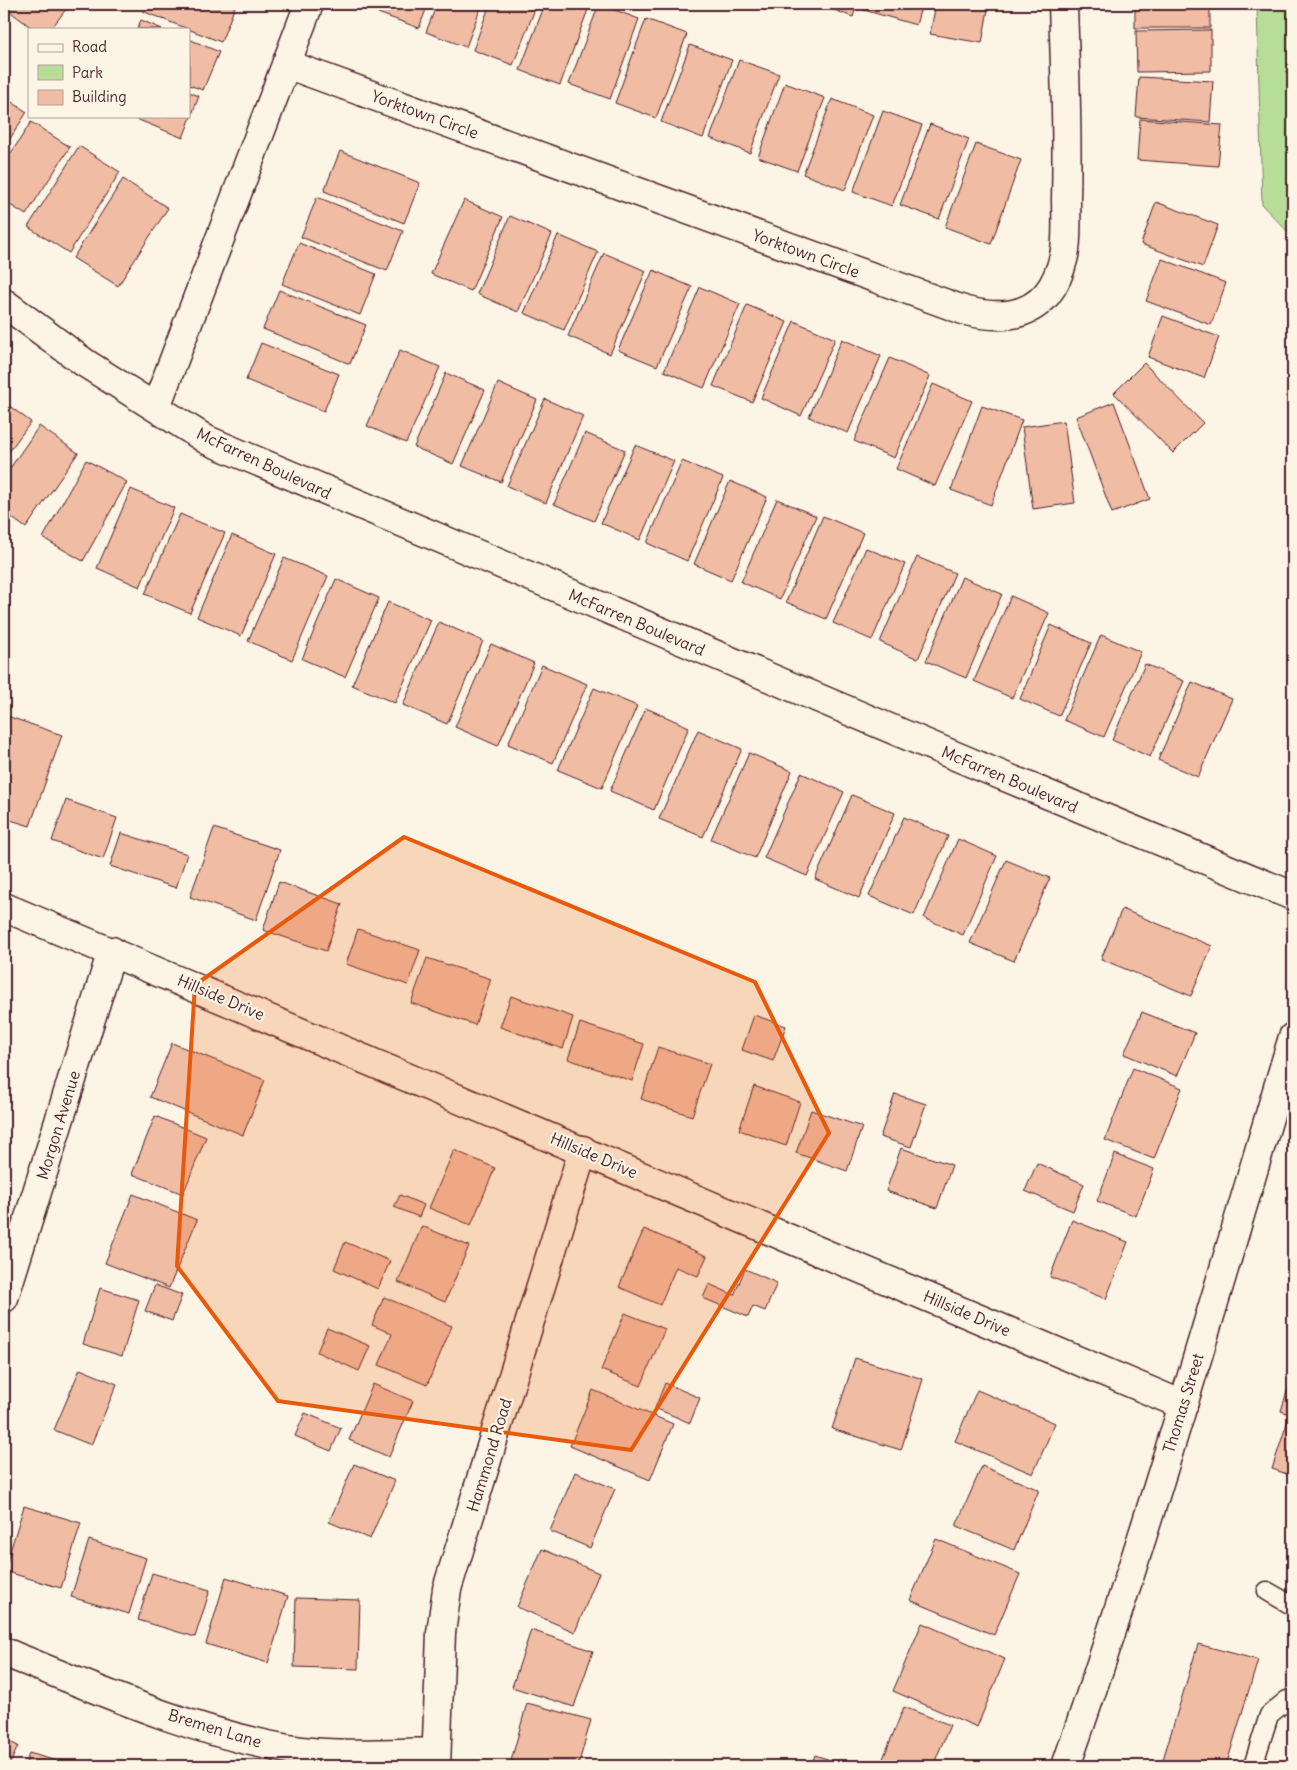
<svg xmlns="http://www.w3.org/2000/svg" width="1297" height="1770" font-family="Delius,sans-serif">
	<rect width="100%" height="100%" fill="#fcf5e5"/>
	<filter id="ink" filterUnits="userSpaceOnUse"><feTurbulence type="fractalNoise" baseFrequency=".02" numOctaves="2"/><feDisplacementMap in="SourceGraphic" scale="10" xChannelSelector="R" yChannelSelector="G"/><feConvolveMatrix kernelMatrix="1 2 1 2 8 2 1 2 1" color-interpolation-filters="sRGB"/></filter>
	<g filter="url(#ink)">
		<path fill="#b7de99" stroke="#807e62" d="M1257,4h36v233l-31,-32z"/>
		<path fill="#f1bca4" stroke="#4a1f2b" d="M4,4h66l-19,25h-18l-29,-22z
			M145,4h91l-15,38 -79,-31z
			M382,4h46l-9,24 -41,-15z
			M437,4h45l-16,43 -40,-15z
			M490,4h47l-24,61 -40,-15z
			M545,4h45l-30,81 -40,-15z
			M599,4l40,15 -29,80 -41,-15z
			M818,4h39l-4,13z
			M866,4h56l-6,21 -52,-15z
			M936,4h53l-7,39 -52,-9z
			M1135,4h75v24h-75z
			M646,19l41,15 -31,84 -41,-15z
			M141,20l21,9h-25z
			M1211,30v41l-74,1 -1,-41z
			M189,39l30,13 -16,38 -14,-5z
			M690,45l42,15 -29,78 -42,-16z
			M739,60l40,14 -29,79 -40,-15z
			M1139,77l74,4 -3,41 -74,-5z
			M785,83l40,15 -28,73 -39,-14z
			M189,92l10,4 -16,42 -54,-22h60z
			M4,97l23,15 -23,36z
			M832,99l41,16 -28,75 -42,-16z
			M883,111l39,14 -30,81 -39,-14z
			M1140,119l82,6 -4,41 -81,-6z
			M31,122l39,25 -44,68 -22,-14v-37z
			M930,124l39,15 -30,80 -39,-14z
			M976,144l45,16 -30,84 -46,-17z
			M79,146l41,26 -51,81 -41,-26z
			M340,151l80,32 -16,40 -80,-32z
			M123,179l45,29 -50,78 -45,-28z
			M317,197l86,34 -16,40 -86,-34z
			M464,200l39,17 -32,74 -40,-17z
			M1156,202l62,23 -15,42 -62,-23z
			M510,216l42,18 -34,78 -41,-18z
			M558,235l40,17 -34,78 -40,-17z
			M299,243l77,31 -16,41 -78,-31z
			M604,253l42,18 -36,83 -42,-18z
			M1162,259l64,24 -15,42 -65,-24z
			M653,270l39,17 -35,79 -39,-16z
			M700,287l40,17 -36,84 -40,-17z
			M279,290l87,35 -16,39 -87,-35z
			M747,305l40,17 -35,80 -39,-16z
			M1163,316l56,21 -15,41 -56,-21z
			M794,321l41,18 -34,77 -40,-18z
			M842,339l39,17 -33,77 -39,-16z
			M261,343l78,31 -15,37 -78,-31z
			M400,350l40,17 -34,76 -39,-17z
			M890,358l40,18 -36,82 -40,-17z
			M1144,363l59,60 -30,30 -59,-60z
			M446,373l39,17 -32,74 -39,-17z
			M498,383l39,17 -36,82 -39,-16z
			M933,384l39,17 -37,85 -39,-17z
			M545,399l38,17 -37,87 -39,-17z
			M4,402l27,20 -27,36z
			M1114,402l36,97 -38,14 -36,-96z
			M982,406l40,14 -31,85 -40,-15z
			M1064,421l11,82 -42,6 -11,-82z
			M39,426l39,27 -52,75 -22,-16v-35z
			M585,433l40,17 -31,71 -40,-17z
			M635,445l39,16 -34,79 -39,-17z
			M86,460l41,22 -44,79 -40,-23z
			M682,461l41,17 -36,83 -40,-18z
			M730,481l37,16 -36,83 -37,-16z
			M131,489l43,19 -34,79 -43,-19z
			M777,499l39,17 -36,83 -39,-17z
			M180,514l45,19 -35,80 -45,-19z
			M823,516l40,17 -37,86 -40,-17z
			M232,535l44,19 -35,82 -44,-19z
			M866,548l39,16 -33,76 -39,-17z
			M917,557l38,16 -37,86 -38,-17z
			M284,558l44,18 -36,84 -44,-19z
			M962,577l40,17 -36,84 -40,-17z
			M336,579l43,19 -34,79 -43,-18z
			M1011,596l38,17 -37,85 -38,-17z
			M388,602l43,18 -36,83 -43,-18z
			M439,622l44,19 -36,83 -44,-19z
			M1051,625l40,18 -32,73 -39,-17z
			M1101,635l40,17 -37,85 -40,-17z
			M491,644l43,19 -36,83 -43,-19z
			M1145,664l39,17 -34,76 -38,-17z
			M542,665l45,19 -34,79 -45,-19z
			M1192,682l40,17 -34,78 -40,-17z
			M594,688l43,18 -35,82 -44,-18z
			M646,708l43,19 -35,83 -44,-19z
			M4,715l58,20 -32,91 -26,-8z
			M698,730l44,19 -39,88 -44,-18z
			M749,753l43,18 -37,87 -44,-19z
			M801,773l43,19 -37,84 -43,-18z
			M852,795l43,18 -36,85 -44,-19z
			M66,800l51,18 -14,41 -51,-18z
			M904,817l44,19 -34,79 -45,-19z
			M214,828l66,22 -24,70 -66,-23z
			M121,833l66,21 -11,34 -66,-22z
			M958,839l39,17 -34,79 -39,-17z
			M1006,860l44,18 -36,83 -44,-18z
			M279,882l63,22 -16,47 -63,-21z
			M1122,909l90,37 -21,50 -90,-37z
			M358,929l62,21 -12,35 -62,-21z
			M427,958l64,21 -16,46 -64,-22z
			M511,996l62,21 -10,32 -63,-22z
			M1142,1012l53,21 -18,43 -53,-22z
			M754,1015l32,11 -13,35 -31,-11z
			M580,1023l64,21 -12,37 -64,-22z
			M172,1043l93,37 -22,55 -93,-38z
			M658,1047l52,17 -18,52 -51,-17z
			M1133,1068l49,20 -28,71 -49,-19z
			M754,1086l46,16 -14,44 -47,-16z
			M895,1094l31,10 -15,43 -31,-10z
			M811,1110l51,17 -15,44 -51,-18z
			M155,1116l51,21 -23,57 -51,-20z
			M901,1148l51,17 -15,43 -51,-17z
			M454,1150l41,18 -24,57 -42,-17z
			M1115,1154l39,15 -18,47 -39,-15z
			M1037,1163l47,21 -11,27 -48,-20z
			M133,1194l64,26 -28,68 -64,-25z
			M400,1195l24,10 -5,12 -25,-10z
			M1072,1220l56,22 -22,57 -56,-22z
			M422,1226l47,20 -24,56 -47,-20z
			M644,1229l63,27 -9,20 -22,-9 -16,38 -41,-18z
			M345,1242l45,19 -12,28 -44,-20z
			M745,1269l32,14 -12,28 -12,-5 -5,11 -45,-19 6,-14 25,11z
			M155,1285l27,10 -10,26 -27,-10z
			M100,1288l39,12 -17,56 -39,-12z
			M384,1297l68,29 -25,59 -48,-20 13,-31 -20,-9z
			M625,1313l40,16 -24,57 -40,-16z
			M327,1328l43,18 -11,25 -42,-19z
			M855,1358l68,21 -22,71 -69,-21z
			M80,1369l37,15 -26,61 -37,-15z
			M1293,1372v43l-12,-4z
			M665,1383l35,15 -10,25 -35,-15z
			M373,1384l40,17 -24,56 -40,-17z
			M593,1390l80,34 -23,56 -80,-34z
			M977,1390l78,33 -22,51 -78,-33z
			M305,1413l36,15 -10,23 -36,-15z
			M1288,1420l5,2v54l-21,-7z
			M354,1464l41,17 -25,58 -41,-17z
			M982,1466l57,24 -25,60 -58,-24z
			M575,1472l40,17 -25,59 -40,-17z
			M24,1506l57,17 -20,65 -57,-17z
			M936,1539l84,35 -26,61 -84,-35z
			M89,1540l57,18 -17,56 -58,-17z
			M542,1549l57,24 -24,59 -58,-25z
			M152,1573l58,17 -15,47 -57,-17z
			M226,1577l62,19 -20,67 -62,-19z
			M296,1598l64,2 -2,69 -64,-2z
			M922,1623l83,36 -28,68 -84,-36z
			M531,1630l62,21 -19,56 -62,-20z
			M1198,1644l60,16 -32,106h-65z
			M527,1703l64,17 -13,46h-46l-21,-5z
			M904,1707l46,18 -17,41h-53z
			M4,1739l14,7 -9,20h-5z
			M29,1753l28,8 -2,5h-30z
			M815,1755l33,11h-37z"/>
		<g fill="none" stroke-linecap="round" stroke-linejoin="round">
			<g stroke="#4a1f2b" stroke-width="21">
				<path id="lane" d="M1267,1591l26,15
					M1253,1766l16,-51 18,-15h6"/>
			</g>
			<g stroke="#4a1f2b" stroke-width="31">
				<path id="street" d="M286,64l680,247c30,7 60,8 81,-17 9,-11 14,-25 17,-38 4,-18 2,-39 2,-58 2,-64 -1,-129 -3,-194
					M156,407l153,-403
					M4,907l1179,498
					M4,1298l108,-347
					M4,1652c92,37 185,79 284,97 48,8 100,4 148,3
					M436,1766l5,-133 6,-44 136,-439"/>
			</g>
			<g stroke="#4a1f2b" stroke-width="31">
				<path id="secondary" d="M4,303l81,60 122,77 784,331 302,125
					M1066,1766c84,-240 154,-485 227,-729"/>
			</g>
			<use href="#lane" stroke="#fcf5e5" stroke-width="18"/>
			<use href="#street" stroke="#fcf5e5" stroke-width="28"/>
			<use href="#secondary" stroke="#fcf5e5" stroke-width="28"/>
		</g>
	</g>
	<path fill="#e8590c" fill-opacity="0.2" stroke="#e8590c" stroke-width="4" stroke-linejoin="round" d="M404,837l351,145 74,151 -198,317 -353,-49 -101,-135 18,-281z"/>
	<g text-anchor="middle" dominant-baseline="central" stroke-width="4.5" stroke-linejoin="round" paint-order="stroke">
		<g font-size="16" fill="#4a1f2b" stroke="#fcf5e5">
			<text transform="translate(425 114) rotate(20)">Yorktown Circle</text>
			<text transform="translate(806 253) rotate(20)">Yorktown Circle</text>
			<text transform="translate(264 463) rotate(25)">McFarren Boulevard</text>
			<text transform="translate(637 622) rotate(23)">McFarren Boulevard</text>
			<text transform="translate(1010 779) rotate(23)">McFarren Boulevard</text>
			<text transform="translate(221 997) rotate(23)">Hillside Drive</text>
			<text transform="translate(58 1125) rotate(-73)">Morgon Avenue</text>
			<text transform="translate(594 1155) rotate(23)">Hillside Drive</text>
			<text transform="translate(967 1313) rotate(23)">Hillside Drive</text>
			<text transform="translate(1183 1403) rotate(-73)">Thomas Street</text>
			<text transform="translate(489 1455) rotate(-73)">Hammond Road</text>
			<text transform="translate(215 1728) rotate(17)">Bremen Lane</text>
		</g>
	</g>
	<rect width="1297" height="1770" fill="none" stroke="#fcf5e5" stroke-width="20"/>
	<rect x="10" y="10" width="1277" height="1750" fill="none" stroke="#4a1f2b" stroke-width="2" filter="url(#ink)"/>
	<rect x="28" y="28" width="162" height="90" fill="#fcf5e5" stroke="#b59f9b"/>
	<rect x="38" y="44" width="25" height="8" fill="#fcf5e5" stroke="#b59f9b"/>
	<text x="72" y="52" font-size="15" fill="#4a1f2b">Road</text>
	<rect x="38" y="65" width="25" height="15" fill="#b7de99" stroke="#b59f9b"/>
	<text x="72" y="78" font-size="15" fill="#4a1f2b">Park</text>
	<rect x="38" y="90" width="25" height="15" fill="#f1bca4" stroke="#b59f9b"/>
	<text x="72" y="102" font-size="15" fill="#4a1f2b">Building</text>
</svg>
